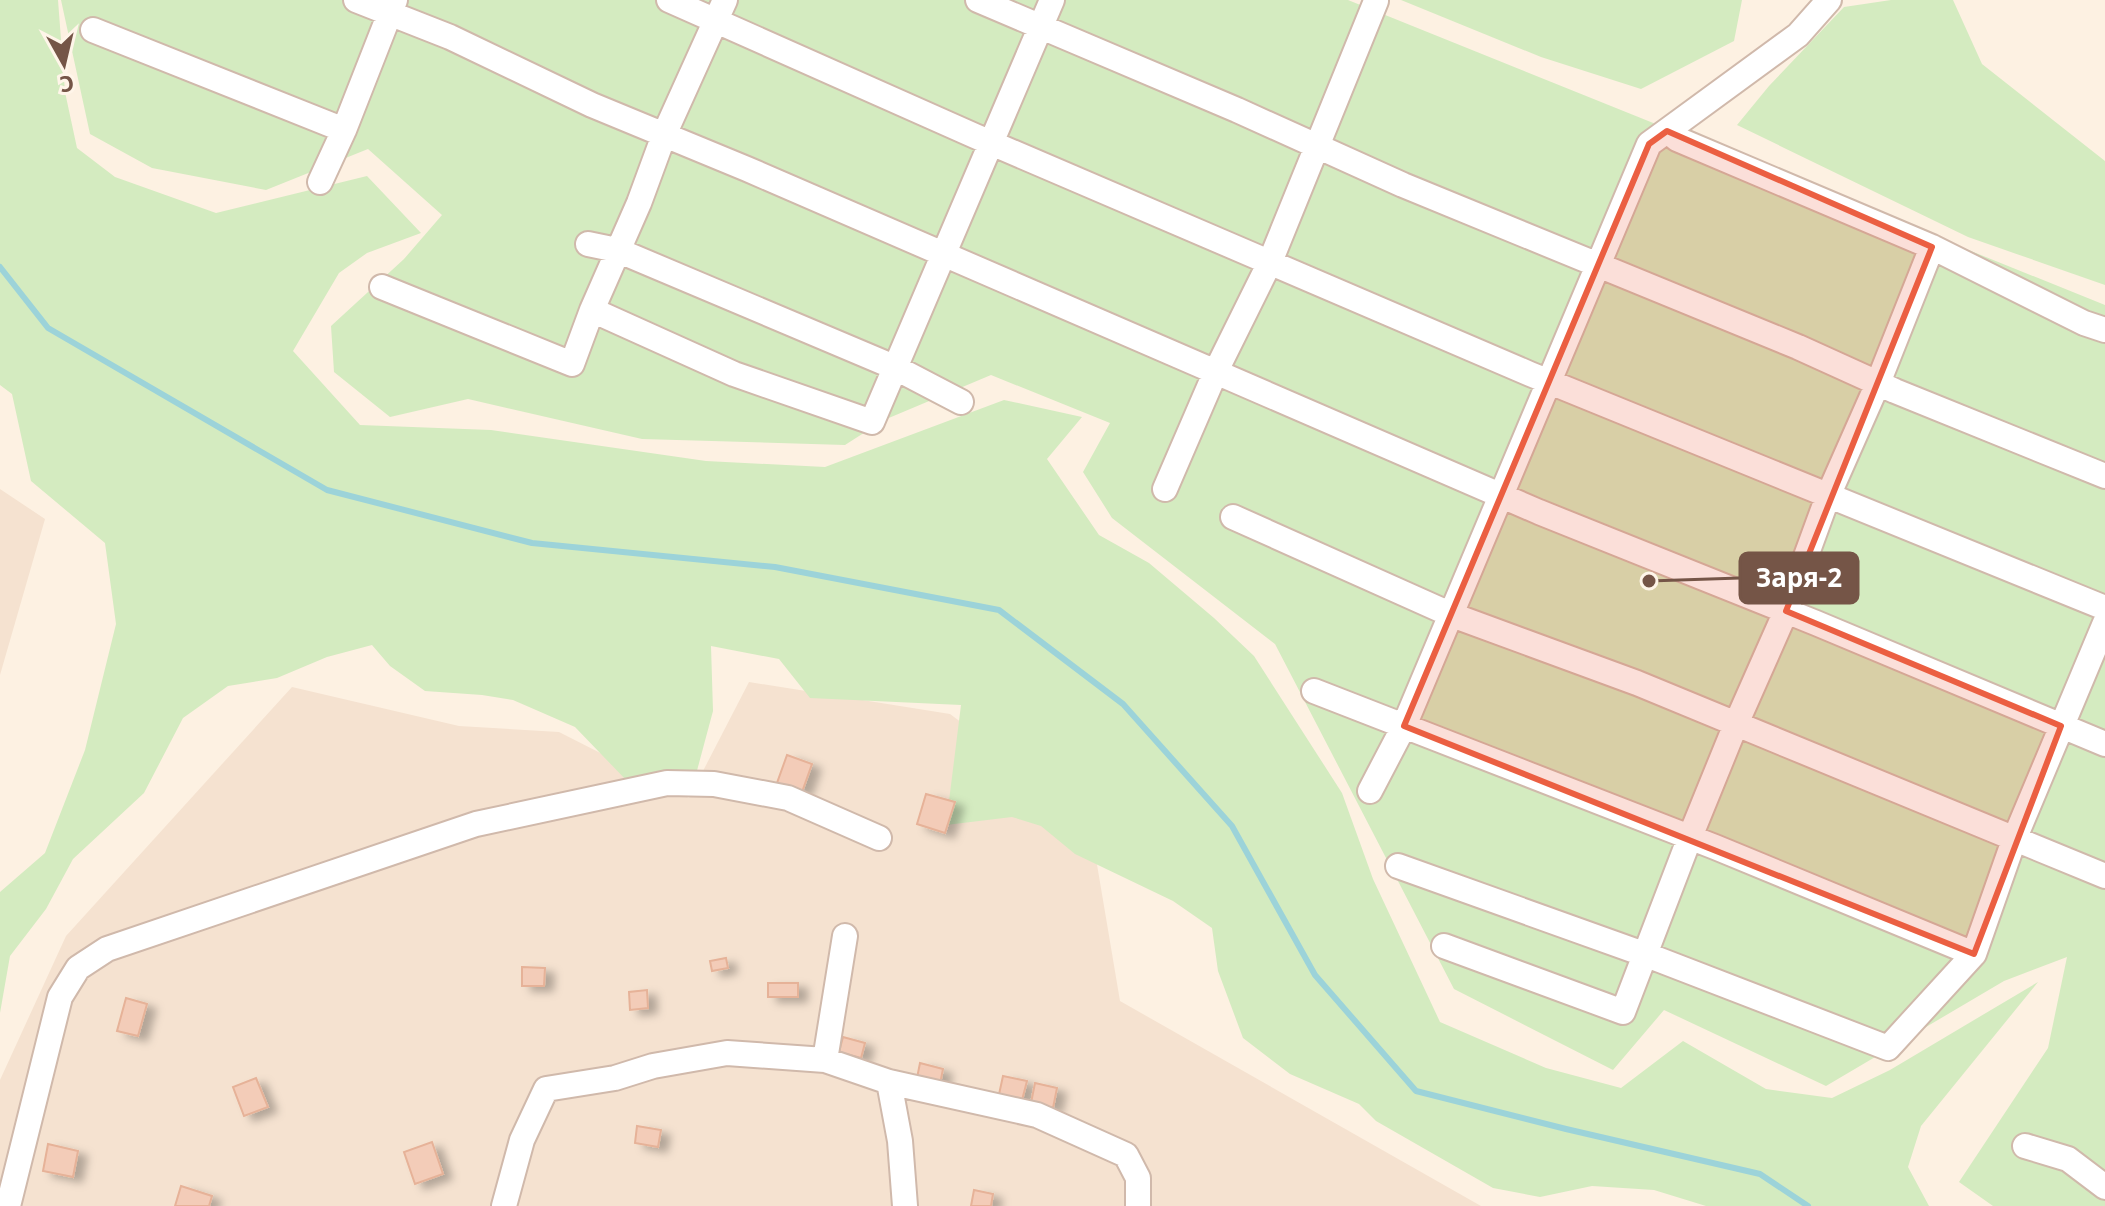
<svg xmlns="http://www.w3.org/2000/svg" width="2105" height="1206" font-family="'Noto Sans',sans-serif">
	<defs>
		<filter id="shadow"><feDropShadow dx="9" dy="5" stdDeviation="4" flood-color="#0004"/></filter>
	</defs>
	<rect width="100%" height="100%" fill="#fdf1e2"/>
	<path fill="#f5e2d0" d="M0,489l45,30 -45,156z
		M749,682l201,32 139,103 31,184 361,205h-1481v-126l66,-144 226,-249 167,39 100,6 130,66z"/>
	<path fill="#d4ebc0" d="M0,0h58l7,92 12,56 38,29 101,36 151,-37 54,57 -54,20 -28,20 -46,78 67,74 131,5 215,31 119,6 179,-67 78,17 -35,42 52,76 50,28 65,55 40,38 88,137 31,86 67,143 106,46 75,20 62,-47 83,48 66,9 58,-28 148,-88 -117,144 -13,41 21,39h-223l-52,-16 -62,-4 -52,11 -47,-9 -117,-67 -17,-17 -69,-30 -47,-36 -25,-67 -6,-43 -39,-27 -98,-47 -34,-28 -29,-9 -66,8 15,-120 -151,-7 -31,-39 -68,-13 2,65 -22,82 -63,-11 -53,-55 -62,-27 -31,-5 -57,-4 -35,-25 -18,-21 -45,12 -50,21 -49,8 -45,32 -39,75 -71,66 -27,50 -36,47 -10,57v-121l45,-39 40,-103 31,-126 -11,-81 -74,-62 -19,-87 -12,-9z
		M61,0h1287l757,305v901h-112l-34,-24 89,-134 19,-91 -63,24 -178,105 -162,-76 -51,60 -159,-81 -179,-345 -163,-126 -29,-46 27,-49 -119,-48 -107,45 -39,25 -203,-6 -174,-40 -78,18 -56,-45 -3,-46 73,-67 38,-44 -74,-66 -102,41 -114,-22 -62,-34z
		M1401,0h341l-8,41 -93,48 -100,-32z
		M1891,0h62l29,64 123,97v124l-137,-48 -231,-112 32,-39 75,-79z"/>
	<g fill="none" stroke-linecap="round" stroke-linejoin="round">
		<path stroke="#9cd3d9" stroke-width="6" d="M0,267l48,61 279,162 205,53 243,24 224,43 124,94 109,122 83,149 101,116 150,38 194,45 48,32"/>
	</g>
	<path fill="#f3ccb8" stroke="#e6b298" stroke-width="2" filter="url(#shadow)" d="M787,755l25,9 -10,28 -25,-9z
		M926,794l29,8 -10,31 -28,-9z
		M726,958l2,10 -16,3 -2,-10z
		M522,967l23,1 -1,18h-22z
		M768,983h30v14h-30z
		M647,990l1,18 -18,2 -1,-18z
		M126,998l21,6 -9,32 -21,-5z
		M843,1037l22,6 -4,15 -22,-6z
		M920,1063l23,6 -3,15 -23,-6z
		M1003,1076l24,5 -6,23 -23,-5z
		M256,1078l12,29 -24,9 -11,-29z
		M1035,1083l22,5 -4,20 -22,-5z
		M637,1126l24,4 -3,17 -23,-4z
		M432,1142l11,32 -28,10 -11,-32z
		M48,1144l30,7 -5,26 -30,-6z
		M181,1186l31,10 -3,10h-34z
		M974,1190l19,4 -2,12h-20z"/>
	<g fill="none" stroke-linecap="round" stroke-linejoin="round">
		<g stroke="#d0b9ab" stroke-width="28">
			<path id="minor" d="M356,0l94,37 142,68 155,64 792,343 277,111 289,121
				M669,0l306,136 555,238 575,234
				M978,0l259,110 166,75 395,162 97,44 210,85
				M93,30l251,100
				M1667,131l10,8 255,108 152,76 21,7
				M320,182l24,-52 51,-130
				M588,244l29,6 277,117 67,35
				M382,287l190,77 20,-54 47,-107 25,-68 61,-135
				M592,310l142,64 138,48 180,-422
				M1165,489l51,-118 54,-109 106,-261
				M1233,517l219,98 185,68 468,193
				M1314,691l401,156 259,107
				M1370,791l34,-65 245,-582 149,-109 31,-35
				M1398,866l254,91 236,91 86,-94 40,-114 91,-217
				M1444,946l179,66 67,-175 46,-113 50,-113 42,-115 50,-113 54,-136
				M825,1060l20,-124
				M889,1082l11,59 5,65
				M2025,1146l43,13 37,28
				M8,1206l52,-209 18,-29 29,-19 369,-125 191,-41 47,1 74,14 91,40
				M504,1206l18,-66 24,-51 69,-11 38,-12 74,-13 98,7 64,22 148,33 89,40 12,23v28"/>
		</g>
		<use href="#minor" stroke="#fff" stroke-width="24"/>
	</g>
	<path fill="#eb5f42" fill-opacity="0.2" stroke="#eb5f42" stroke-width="6" stroke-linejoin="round" d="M1667,131l265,116 -146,364 275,115 -87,228 -570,-228 245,-582z"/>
	<path fill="none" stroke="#755547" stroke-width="3" d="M1649 581L1740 578"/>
	<circle fill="#755547" stroke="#fff5e9" stroke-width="3" cx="1649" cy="581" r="8"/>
	<rect fill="#755547" stroke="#755547" stroke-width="3" x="1740" y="553" width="118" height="50" rx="8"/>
	<g font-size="26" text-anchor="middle" font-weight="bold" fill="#fff">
		<text x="1799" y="587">Заря-2</text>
	</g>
	<g transform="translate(64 64) rotate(172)" stroke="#fff5e9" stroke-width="6" paint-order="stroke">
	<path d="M0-6L14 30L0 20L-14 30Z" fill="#755547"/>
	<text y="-12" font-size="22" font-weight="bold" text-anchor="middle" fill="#755547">С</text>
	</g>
</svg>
